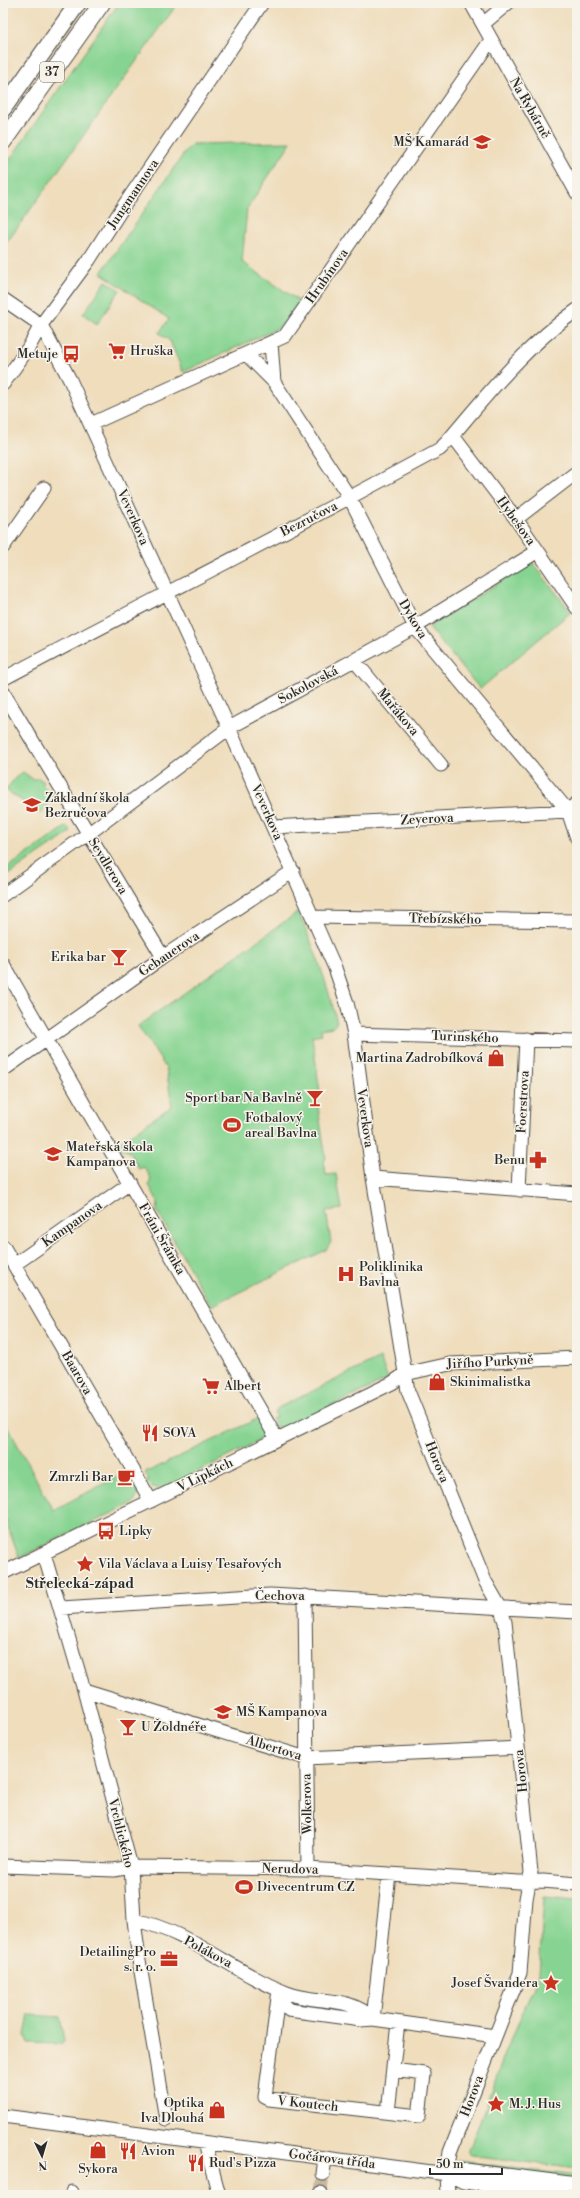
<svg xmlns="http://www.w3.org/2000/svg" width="580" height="2198" font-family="'Libre Bodoni',serif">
	<rect width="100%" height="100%" fill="#f7f3e8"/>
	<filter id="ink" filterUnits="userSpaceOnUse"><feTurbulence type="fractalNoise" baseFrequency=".025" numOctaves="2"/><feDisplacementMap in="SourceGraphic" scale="8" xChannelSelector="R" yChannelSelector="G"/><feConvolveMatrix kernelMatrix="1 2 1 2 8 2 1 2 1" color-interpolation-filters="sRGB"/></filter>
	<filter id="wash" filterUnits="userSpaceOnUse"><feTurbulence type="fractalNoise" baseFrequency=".012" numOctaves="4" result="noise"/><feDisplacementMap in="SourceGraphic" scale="16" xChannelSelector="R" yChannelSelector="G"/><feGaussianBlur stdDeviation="0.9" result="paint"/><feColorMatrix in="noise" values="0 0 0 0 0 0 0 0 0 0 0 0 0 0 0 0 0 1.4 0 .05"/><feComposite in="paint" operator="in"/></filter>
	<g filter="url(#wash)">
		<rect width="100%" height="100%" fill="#efddbc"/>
		<path fill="#87d492" stroke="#59805e" d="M119,3h59l-175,245v-79z
			M291,142l-44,67 -5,53 57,39 -16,23 -7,5 -93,43 -13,-31 -11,-8 10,-14 -68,-46 86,-124 5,-5z
			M106,281l14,9 -23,34 -14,-10z
			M532,562l39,50 -91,77 -51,-61 2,-3z
			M23,772l11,8 3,-3 7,5 -2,3 8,6 3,5 -12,18 -35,-24 9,-12z
			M67,826l4,6 -68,47v-8z
			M298,912c17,36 29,72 39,110l-4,5 -12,2 1,5 -10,2 8,57 -4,1 10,65 -2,1 2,15 10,-1 6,35 -16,2 5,31 -5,8 -115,56 -54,-95 1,-9 -9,-17 2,-7 -7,-11 -5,2 -9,-17 -10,-4 -3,-4 55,-38 -6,-38 -28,-42z
			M380,1358l8,21 -100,49 -12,-1 -4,-8 4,-2 -2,-4 4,-5z
			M3,1418l50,92 72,-37 9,14 3,-1c2,7 1,11 -4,17l-114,55 -16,-45z
			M257,1419l3,6 4,-2 3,10 -4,6 -100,50 -11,-2 -6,-6 3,-2 -4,-6z
			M544,1896l33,3v270l-105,-14 -4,-2 37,-99 34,-80z
			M29,2015l31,2 4,24 -2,3 -34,-1 -3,-8z
			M457,2161l120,15v4l-115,-15z"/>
	</g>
	<g filter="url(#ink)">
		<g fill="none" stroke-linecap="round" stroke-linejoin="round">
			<path stroke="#c8b99f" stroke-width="13" stroke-dasharray="13 6" stroke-linecap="butt" d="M321,2193l2,-19"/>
			<g stroke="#484641" stroke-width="15">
				<path id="minor" d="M471,3l106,190
					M483,24l25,-21
					M3,299l38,26 29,55 159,348 106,240 12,35 7,31 19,144 35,213 77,190 15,26 5,15 26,250 -5,27 -6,74 -70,179 -3,22 1,21
					M271,343l3,39
					M247,355l27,27 76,116 65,129 153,184 9,27
					M3,384l26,-37 12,-22 48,-65 34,-53 139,-204
					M91,424l194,-88 206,-296
					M453,436l63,83 61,89
					M516,519l61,-47
					M3,547l41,-59
					M354,660l87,105
					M3,679c145,-77 292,-151 437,-230l6,-6c41,-48 78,-96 131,-133
					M3,692l160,265
					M273,827l295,-16 9,-8
					M3,895l85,-61 141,-106 186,-101 123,-76
					M313,917l264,4
					M3,964l274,475
					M354,1034l223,7
					M3,1070l160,-113 130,-86
					M373,1178l204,16
					M519,1190l7,-151
					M3,1246l148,255
					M14,1265l116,-82
					M44,1554l40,136 47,177 3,53 5,40 27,159
					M3,1573l389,-190 13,-9 45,-10 127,-6
					M305,1596l3,273
					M61,1608l209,-13 307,17
					M84,1690l222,68 212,-10
					M3,1866l111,4 17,-3 177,2 211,13 24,-1 34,3
					M134,1920c56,11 100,53 153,73 30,12 61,1 86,26
					M279,1990l-14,107 4,2 150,17 5,-42 -31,-4
					M280,1992l2,12 7,6 72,10 12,-1 122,17
					M373,2019l16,-145
					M388,2112l10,-89
					M3,2116l444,58 19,-4 111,14
					M205,2143l14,52
					M323,2174l2,-16
					M447,2174l17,8 100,13
					M321,2193v2
					M72,2195v-3"/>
			</g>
			<g stroke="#484641" stroke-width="18">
				<path id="major" d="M3,109l75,-106
					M3,142l99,-139"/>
			</g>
			<use href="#minor" stroke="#fff" stroke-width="13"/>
			<use href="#major" stroke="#fff" stroke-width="16"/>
		</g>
	</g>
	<defs>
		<g id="school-bare" transform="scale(1.38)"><path d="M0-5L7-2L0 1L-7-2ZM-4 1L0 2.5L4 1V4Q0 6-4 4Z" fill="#c8321e" stroke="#f7f3e8" stroke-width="2.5" paint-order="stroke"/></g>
		<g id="supermarket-bare" transform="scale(1.38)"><path d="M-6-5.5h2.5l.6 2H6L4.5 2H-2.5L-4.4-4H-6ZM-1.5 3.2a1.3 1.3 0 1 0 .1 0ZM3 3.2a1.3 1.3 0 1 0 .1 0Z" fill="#c8321e" stroke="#f7f3e8" stroke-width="2.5" paint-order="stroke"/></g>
		<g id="bus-bare" transform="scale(1.38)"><path d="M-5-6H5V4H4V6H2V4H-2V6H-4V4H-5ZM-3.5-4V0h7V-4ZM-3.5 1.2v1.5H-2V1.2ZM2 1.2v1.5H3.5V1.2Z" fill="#c8321e" stroke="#f7f3e8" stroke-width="2.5" paint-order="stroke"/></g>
		<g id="bar-bare" transform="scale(1.38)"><path d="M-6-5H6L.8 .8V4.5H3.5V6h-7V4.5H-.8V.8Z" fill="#c8321e" stroke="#f7f3e8" stroke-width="2.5" paint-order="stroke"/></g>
		<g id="shop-bare" transform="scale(1.38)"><path d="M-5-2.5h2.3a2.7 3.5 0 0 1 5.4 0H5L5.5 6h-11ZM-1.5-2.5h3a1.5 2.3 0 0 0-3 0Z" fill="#c8321e" stroke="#f7f3e8" stroke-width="2.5" paint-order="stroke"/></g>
		<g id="stadium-bare" transform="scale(1.38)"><path d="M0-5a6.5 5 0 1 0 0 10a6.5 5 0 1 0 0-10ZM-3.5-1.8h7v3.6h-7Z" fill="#c8321e" stroke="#f7f3e8" stroke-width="2.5" paint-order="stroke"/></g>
		<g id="pharmacy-bare" transform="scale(1.38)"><path d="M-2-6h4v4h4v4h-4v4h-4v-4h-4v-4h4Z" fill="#c8321e" stroke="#f7f3e8" stroke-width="2.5" paint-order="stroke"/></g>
		<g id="hospital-bare" transform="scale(1.38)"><path d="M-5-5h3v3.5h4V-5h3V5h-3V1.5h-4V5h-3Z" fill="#c8321e" stroke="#f7f3e8" stroke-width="2.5" paint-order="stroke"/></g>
		<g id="restaurant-bare" transform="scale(1.38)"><path d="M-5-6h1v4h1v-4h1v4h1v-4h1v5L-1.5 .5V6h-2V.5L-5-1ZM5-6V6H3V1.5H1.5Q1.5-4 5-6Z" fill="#c8321e" stroke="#f7f3e8" stroke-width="2.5" paint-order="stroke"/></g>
		<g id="cafe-bare" transform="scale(1.38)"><path d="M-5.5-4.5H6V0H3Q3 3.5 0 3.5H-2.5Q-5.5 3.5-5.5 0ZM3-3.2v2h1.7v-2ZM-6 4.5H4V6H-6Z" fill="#c8321e" stroke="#f7f3e8" stroke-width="2.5" paint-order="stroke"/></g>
		<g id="sight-bare" transform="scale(1.38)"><path d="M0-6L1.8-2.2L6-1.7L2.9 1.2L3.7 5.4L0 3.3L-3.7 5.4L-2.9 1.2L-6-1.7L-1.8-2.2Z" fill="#c8321e" stroke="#f7f3e8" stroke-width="2.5" paint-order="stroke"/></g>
		<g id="office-bare" transform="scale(1.38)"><path d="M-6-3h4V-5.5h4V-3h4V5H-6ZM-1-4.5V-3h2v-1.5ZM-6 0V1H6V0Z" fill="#c8321e" stroke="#f7f3e8" stroke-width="2.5" paint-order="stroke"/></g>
	</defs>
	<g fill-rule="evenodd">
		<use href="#school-bare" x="482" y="142"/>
		<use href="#supermarket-bare" x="117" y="351"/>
		<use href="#bus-bare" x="71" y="354"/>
		<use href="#school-bare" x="32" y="805"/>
		<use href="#bar-bare" x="119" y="957"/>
		<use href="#shop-bare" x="496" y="1058"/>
		<use href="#bar-bare" x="315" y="1098"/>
		<use href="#stadium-bare" x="232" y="1125"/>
		<use href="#school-bare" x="53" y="1154"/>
		<use href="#pharmacy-bare" x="538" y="1160"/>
		<use href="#hospital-bare" x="346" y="1274"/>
		<use href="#shop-bare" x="437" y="1382"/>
		<use href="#supermarket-bare" x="211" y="1386"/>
		<use href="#restaurant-bare" x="150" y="1433"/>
		<use href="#cafe-bare" x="126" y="1477"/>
		<use href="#bus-bare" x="106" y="1531"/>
		<use href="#sight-bare" x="85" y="1564"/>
		<use href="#school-bare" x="223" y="1712"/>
		<use href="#bar-bare" x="128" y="1727"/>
		<use href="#stadium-bare" x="244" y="1887"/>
		<use href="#office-bare" x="169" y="1959"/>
		<use href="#sight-bare" x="551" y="1983"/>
		<use href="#sight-bare" x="496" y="2104"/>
		<use href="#shop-bare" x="217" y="2110"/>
		<use href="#shop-bare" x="98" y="2150"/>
		<use href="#restaurant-bare" x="128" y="2151"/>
		<use href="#restaurant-bare" x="196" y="2163"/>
	</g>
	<g text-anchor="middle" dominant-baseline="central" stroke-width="3" stroke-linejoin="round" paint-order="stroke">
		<rect fill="#f7f3e8" stroke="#686764" stroke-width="1" x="40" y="62" width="24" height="20" rx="3"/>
		<g font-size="12" font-weight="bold" fill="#2b2b2b">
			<text x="52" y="72">37</text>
		</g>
		<g font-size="13" fill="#2b2b2b" stroke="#f7f3e8">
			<text transform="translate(530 108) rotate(60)">Na Rybárně</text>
			<text transform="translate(133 194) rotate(-56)">Jungmannova</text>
			<text transform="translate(327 276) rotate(-55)">Hrubínova</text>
			<text transform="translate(133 517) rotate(66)">Veverkova</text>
			<text transform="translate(309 519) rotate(-27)">Bezručova</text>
			<text transform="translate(516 521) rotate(54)">Hybešova</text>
			<text transform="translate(413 619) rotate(59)">Dykova</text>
			<text transform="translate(308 685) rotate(-28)">Sokolovská</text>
			<text transform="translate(398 712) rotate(50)">Mařákova</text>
			<text transform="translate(267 812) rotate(66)">Veverkova</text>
			<text transform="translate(427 819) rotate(-3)">Zeyerova</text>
			<text transform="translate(108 866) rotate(59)">Seydlerova</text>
			<text transform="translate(445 919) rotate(1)">Třebízského</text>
			<text transform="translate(169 954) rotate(-34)">Gebauerova</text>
			<text transform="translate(465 1037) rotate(2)">Turinského</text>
			<text transform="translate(523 1102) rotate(-87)">Foerstrova</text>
			<text transform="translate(365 1118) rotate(82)">Veverkova</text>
			<text transform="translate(72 1224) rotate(-35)">Kampanova</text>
			<text transform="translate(162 1239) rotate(60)">Fráni Šrámka</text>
			<text transform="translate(490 1362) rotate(-3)">Jiřího Purkyně</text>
			<text transform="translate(77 1373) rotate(60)">Baarova</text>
			<text transform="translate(437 1462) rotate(68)">Horova</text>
			<text transform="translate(205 1475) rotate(-26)">V Lipkách</text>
			<text x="280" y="1596">Čechova</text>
			<text transform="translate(274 1748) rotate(17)">Albertova</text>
			<text transform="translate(521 1771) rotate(-96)">Horova</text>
			<text transform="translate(307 1804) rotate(-91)">Wolkerova</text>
			<text transform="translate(121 1833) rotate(76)">Vrchlického</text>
			<text transform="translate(290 1869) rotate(1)">Nerudova</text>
			<text transform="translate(208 1952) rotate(28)">Polákova</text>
			<text transform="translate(472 2096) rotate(-69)">Horova</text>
			<text transform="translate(308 2104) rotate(6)">V Koutech</text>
			<text transform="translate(332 2159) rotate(7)">Gočárova třída</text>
		</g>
		<g font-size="13" fill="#2b2b2b" stroke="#f7f3e8" text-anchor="start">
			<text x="469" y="142" text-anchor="end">MŠ Kamarád</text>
			<text x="130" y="351">Hruška</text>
			<text x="58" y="354" text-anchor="end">Metuje</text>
			<text x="45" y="798">Základní škola<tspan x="45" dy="15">Bezručova</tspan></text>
			<text x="106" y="957" text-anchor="end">Erika bar</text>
			<text x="483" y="1058" text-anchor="end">Martina Zadrobílková</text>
			<text x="302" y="1098" text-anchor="end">Sport bar Na Bavlně</text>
			<text x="245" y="1118">Fotbalový<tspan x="245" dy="15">areal Bavlna</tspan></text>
			<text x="66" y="1147">Mateřská škola<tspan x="66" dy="15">Kampanova</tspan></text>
			<text x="525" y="1160" text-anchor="end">Benu</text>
			<text x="359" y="1267">Poliklinika<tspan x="359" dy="15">Bavlna</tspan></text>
			<text x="450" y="1382">Skinimalistka</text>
			<text x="224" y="1386">Albert</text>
			<text x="163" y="1433">SOVA</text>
			<text x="113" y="1477" text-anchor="end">Zmrzli Bar</text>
			<text x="119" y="1531">Lipky</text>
			<text x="98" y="1564">Vila Václava a Luisy Tesařových</text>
			<text x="236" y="1712">MŠ Kampanova</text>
			<text x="141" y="1727">U Žoldnéře</text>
			<text x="257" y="1887">Divecentrum CZ</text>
			<text x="156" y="1952" text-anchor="end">DetailingPro<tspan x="156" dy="15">s. r. o.</tspan></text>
			<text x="538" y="1983" text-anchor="end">Josef Švandera</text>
			<text x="204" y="2103" text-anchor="end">Optika<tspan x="204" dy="15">Iva Dlouhá</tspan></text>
			<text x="509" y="2104">M. J. Hus</text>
			<text x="141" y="2151">Avion</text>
			<text x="209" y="2163">Rud's Pizza</text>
			<text x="98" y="2169" text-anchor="middle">Sykora</text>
		</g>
		<g font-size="14" font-weight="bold" fill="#2b2b2b" stroke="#f7f3e8">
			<text x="80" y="1584">Střelecká-západ</text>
		</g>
	</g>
	<rect width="580" height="2198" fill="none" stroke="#f7f3e8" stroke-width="16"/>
	<g transform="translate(42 2156) rotate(175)" stroke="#f7f3e8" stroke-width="3" paint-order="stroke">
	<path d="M0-3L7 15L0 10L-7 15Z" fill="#2b2b2b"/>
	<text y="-6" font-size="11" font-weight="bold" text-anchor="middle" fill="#2b2b2b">N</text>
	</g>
	<path d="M430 2168v6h72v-6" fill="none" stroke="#2b2b2b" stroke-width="2"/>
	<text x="436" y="2168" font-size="12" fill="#2b2b2b" stroke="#f7f3e8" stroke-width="3" paint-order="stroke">50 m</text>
</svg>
